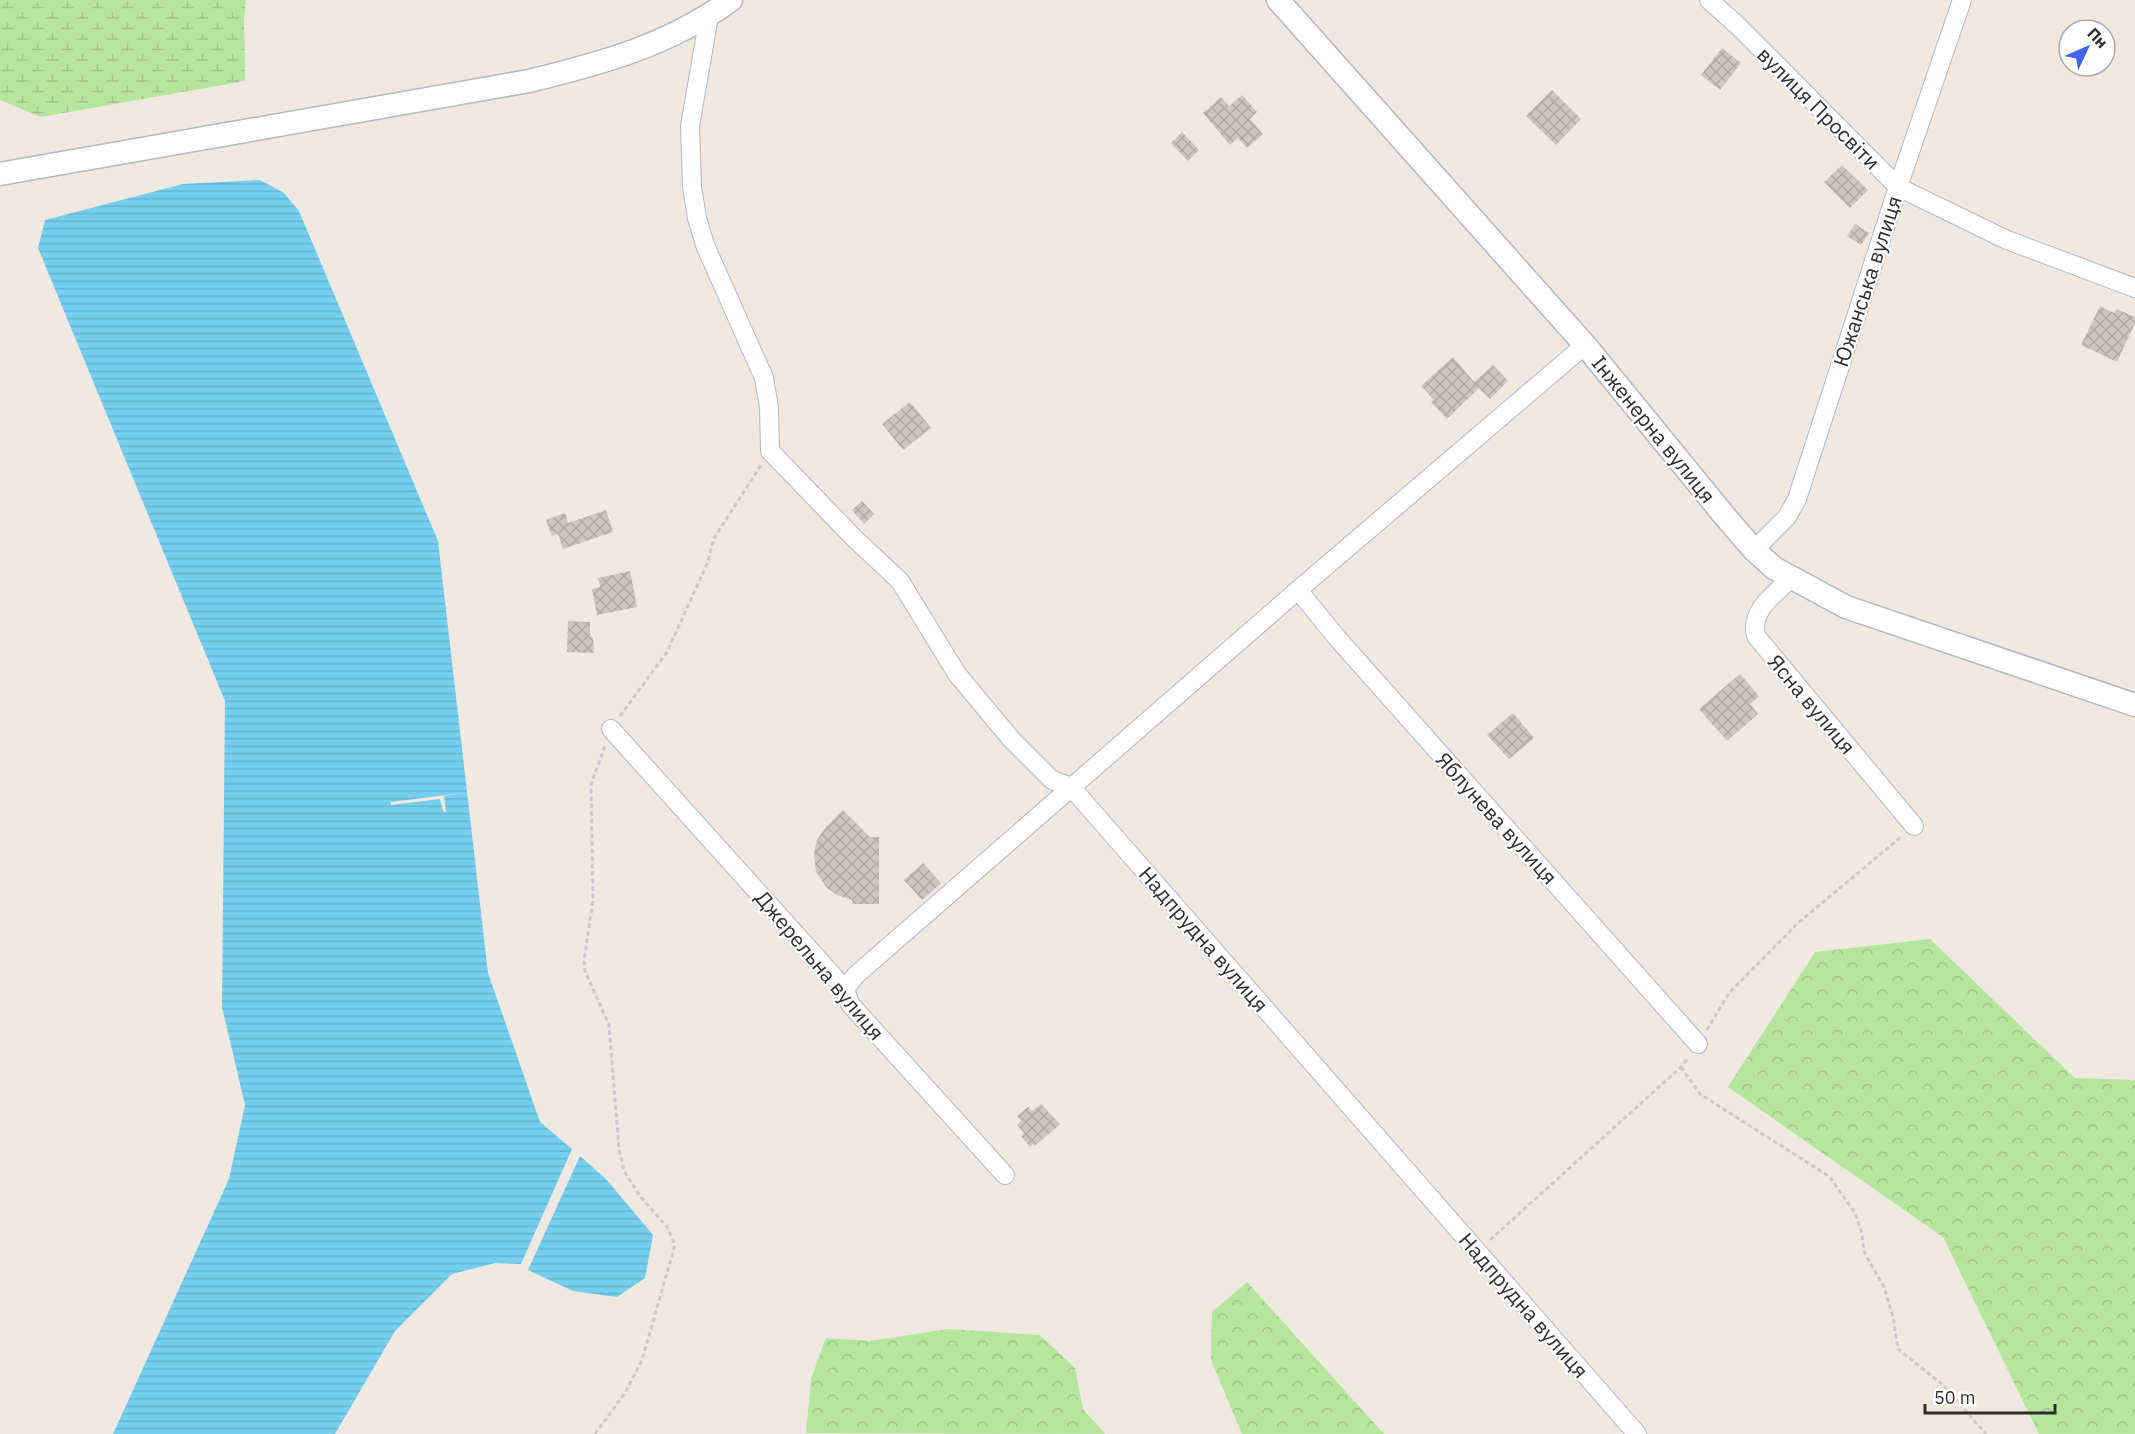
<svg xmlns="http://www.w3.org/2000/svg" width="2135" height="1434" font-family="'IBM Plex Sans',sans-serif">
	<defs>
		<pattern id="forest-crowns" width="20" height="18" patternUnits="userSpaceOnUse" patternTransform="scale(1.5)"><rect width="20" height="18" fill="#b6e59e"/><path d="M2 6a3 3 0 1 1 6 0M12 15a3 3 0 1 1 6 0" fill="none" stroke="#9dc588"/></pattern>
		<pattern id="wetland-marsh" width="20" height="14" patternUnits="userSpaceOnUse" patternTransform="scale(1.5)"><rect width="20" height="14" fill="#b6e59e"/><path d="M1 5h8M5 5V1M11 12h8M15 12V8" fill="none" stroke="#9dc588"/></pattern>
		<pattern id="water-rules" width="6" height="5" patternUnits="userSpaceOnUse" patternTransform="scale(1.5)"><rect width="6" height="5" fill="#75cff0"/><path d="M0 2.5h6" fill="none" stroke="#66b2ce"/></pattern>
		<pattern id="building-cross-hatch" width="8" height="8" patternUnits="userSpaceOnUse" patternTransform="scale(1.5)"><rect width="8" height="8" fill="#cbc7bf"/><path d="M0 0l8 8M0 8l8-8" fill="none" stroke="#afaba4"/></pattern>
	</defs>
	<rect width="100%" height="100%" fill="#efe9e1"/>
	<path fill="url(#forest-crowns)" d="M1930,939l145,139 60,2v354h-96l-96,-197 -215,-150 87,-135z
		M1247,1282l137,152h-142l-31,-74 1,-48z
		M948,1329l92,6 35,33 8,41 22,25 -299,-1 5,-54 15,-41 44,3z"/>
	<path fill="url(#wetland-marsh)" d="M0,0h246l-2,19 1,62 -204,36 -41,-17z"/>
	<path fill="url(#water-rules)" d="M260,180l24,13 15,18 139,330 50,432 52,149 32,27 -51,115 -26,-1 -43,11 -57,57 -60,103h-222l116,-255 16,-74 -23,-98 3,-306 -187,-453 7,-28 138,-36z
		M580,1156l26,23 47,56 -8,43 -28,19 -44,-6 -45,-21z"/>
	<path fill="#efe9e1" d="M470,792l-26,4 2,16 -3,-1 -3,-12 -49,6v-3z"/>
	<path fill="url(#building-cross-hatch)" d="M1722,48l19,15 -21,27 -19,-15z
		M1552,90l29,29 -25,26 -30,-29z
		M1242,95l15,17 -7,7 13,15 -16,14 -9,-10 -8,7 -27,-32 18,-16 8,9z
		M1182,132l17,18 -11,11 -17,-18z
		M1842,165l26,25 -18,18 -26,-26z
		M1855,224l14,9 -8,12 -14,-9z
		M2100,306l14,7 3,-4 18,8v6l-18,39 -36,-17z
		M1453,357l21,25 19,-17 15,16 -18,18 -11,-11 -32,31 -16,-17 3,-2 -13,-14z
		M910,402l21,26 -28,22 -21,-26z
		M862,501l12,13 -10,10 -12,-14z
		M606,510l7,22 -50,17 -5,-15 -6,2 -6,-16 19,-7 3,10z
		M630,571l7,36 -40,8 -5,-26 8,-2 -2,-9z
		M568,621l22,1v14l3,2 1,15 -27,-1z
		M1740,674l19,22 -9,8 8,10 -31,27 -28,-32z
		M1513,713l21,25 -25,21 -22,-24z
		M843,810l27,27h9v67h-27v-4l-15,-5 -10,-7 -11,-16 -2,-19 3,-13 7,-11z
		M923,863l18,20 -19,17 -18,-20z
		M1041,1104l19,20 -25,22 -2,-2 -3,3 -9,-11 3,-3 -7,-8 4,-4 -4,-5 11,-9 4,4z"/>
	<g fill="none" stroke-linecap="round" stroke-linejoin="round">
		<g stroke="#b4b7c1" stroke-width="20">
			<path id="minor" d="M1709,0l28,25 161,162 109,53 128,48
				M709,16l-19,110 2,61 5,31 8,27 59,133 5,29 1,44 84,87 46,43 57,93 54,65 41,41 19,7 566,647
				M1754,550l33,-33 10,-18 101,-312 64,-187
				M1790,579c-16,16 -40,31 -34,57l158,190
				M1298,590l40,49 360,405
				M611,729l234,260 5,15 155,171
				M845,989l11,-14 442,-385 287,-245"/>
		</g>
		<g stroke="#b4b7c1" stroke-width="25">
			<path id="tertiary" d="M1278,0l307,345 138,169 31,36 20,18 72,39 289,98
				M0,174l529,-93c74,-18 140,-36 202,-81"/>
		</g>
		<path stroke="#c9c9c9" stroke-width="3" stroke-dasharray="4.5 3" stroke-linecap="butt" d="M620,716l47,-64 41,-90 5,-22 48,-75
			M1707,1030l22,-37 69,-70 103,-86
			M1681,1067l19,27 130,83 25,36 7,21 2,18 20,35 9,30 5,32 45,36 43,49
			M1490,1240l191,-173 7,-9
			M595,1434l30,-41 17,-33 33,-115 -8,-18 -27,-31 -16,-25 -5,-22 -10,-124 -24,-54 -1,-10 9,-61 -2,-116 14,-38"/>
		<use href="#minor" stroke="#fff" stroke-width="18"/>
		<use href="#tertiary" stroke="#fff" stroke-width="22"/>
	</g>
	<g text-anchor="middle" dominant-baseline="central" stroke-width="4.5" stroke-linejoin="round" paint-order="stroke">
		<g font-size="21" fill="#2e2e2e" stroke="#fff">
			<text transform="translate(1819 108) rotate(45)">вулиця Просвіти</text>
			<text transform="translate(1867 281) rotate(-72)">Южанська вулиця</text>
			<text transform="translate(1654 429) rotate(51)">Інженерна вулиця</text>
			<text transform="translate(1812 704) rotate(50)">Ясна вулиця</text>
			<text transform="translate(1497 818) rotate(48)">Яблунева вулиця</text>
			<text transform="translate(1204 939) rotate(49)">Надпрудна вулиця</text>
			<text transform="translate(820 965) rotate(50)">Джерельна вулиця</text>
			<text transform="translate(1524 1305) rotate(49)">Надпрудна вулиця</text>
		</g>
	</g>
	<g transform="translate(2087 48) rotate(46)"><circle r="28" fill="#ffffff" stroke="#ababab" stroke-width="1.5"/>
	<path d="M0-4.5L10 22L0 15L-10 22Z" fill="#4264fb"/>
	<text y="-9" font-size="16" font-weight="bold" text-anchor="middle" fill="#2e2e2e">Пн</text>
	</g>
	<path d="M1925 1404v9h130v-9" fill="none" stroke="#2e2e2e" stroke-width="3"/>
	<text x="1934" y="1404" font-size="18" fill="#2e2e2e" stroke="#ffffff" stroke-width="4.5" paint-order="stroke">50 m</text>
</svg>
